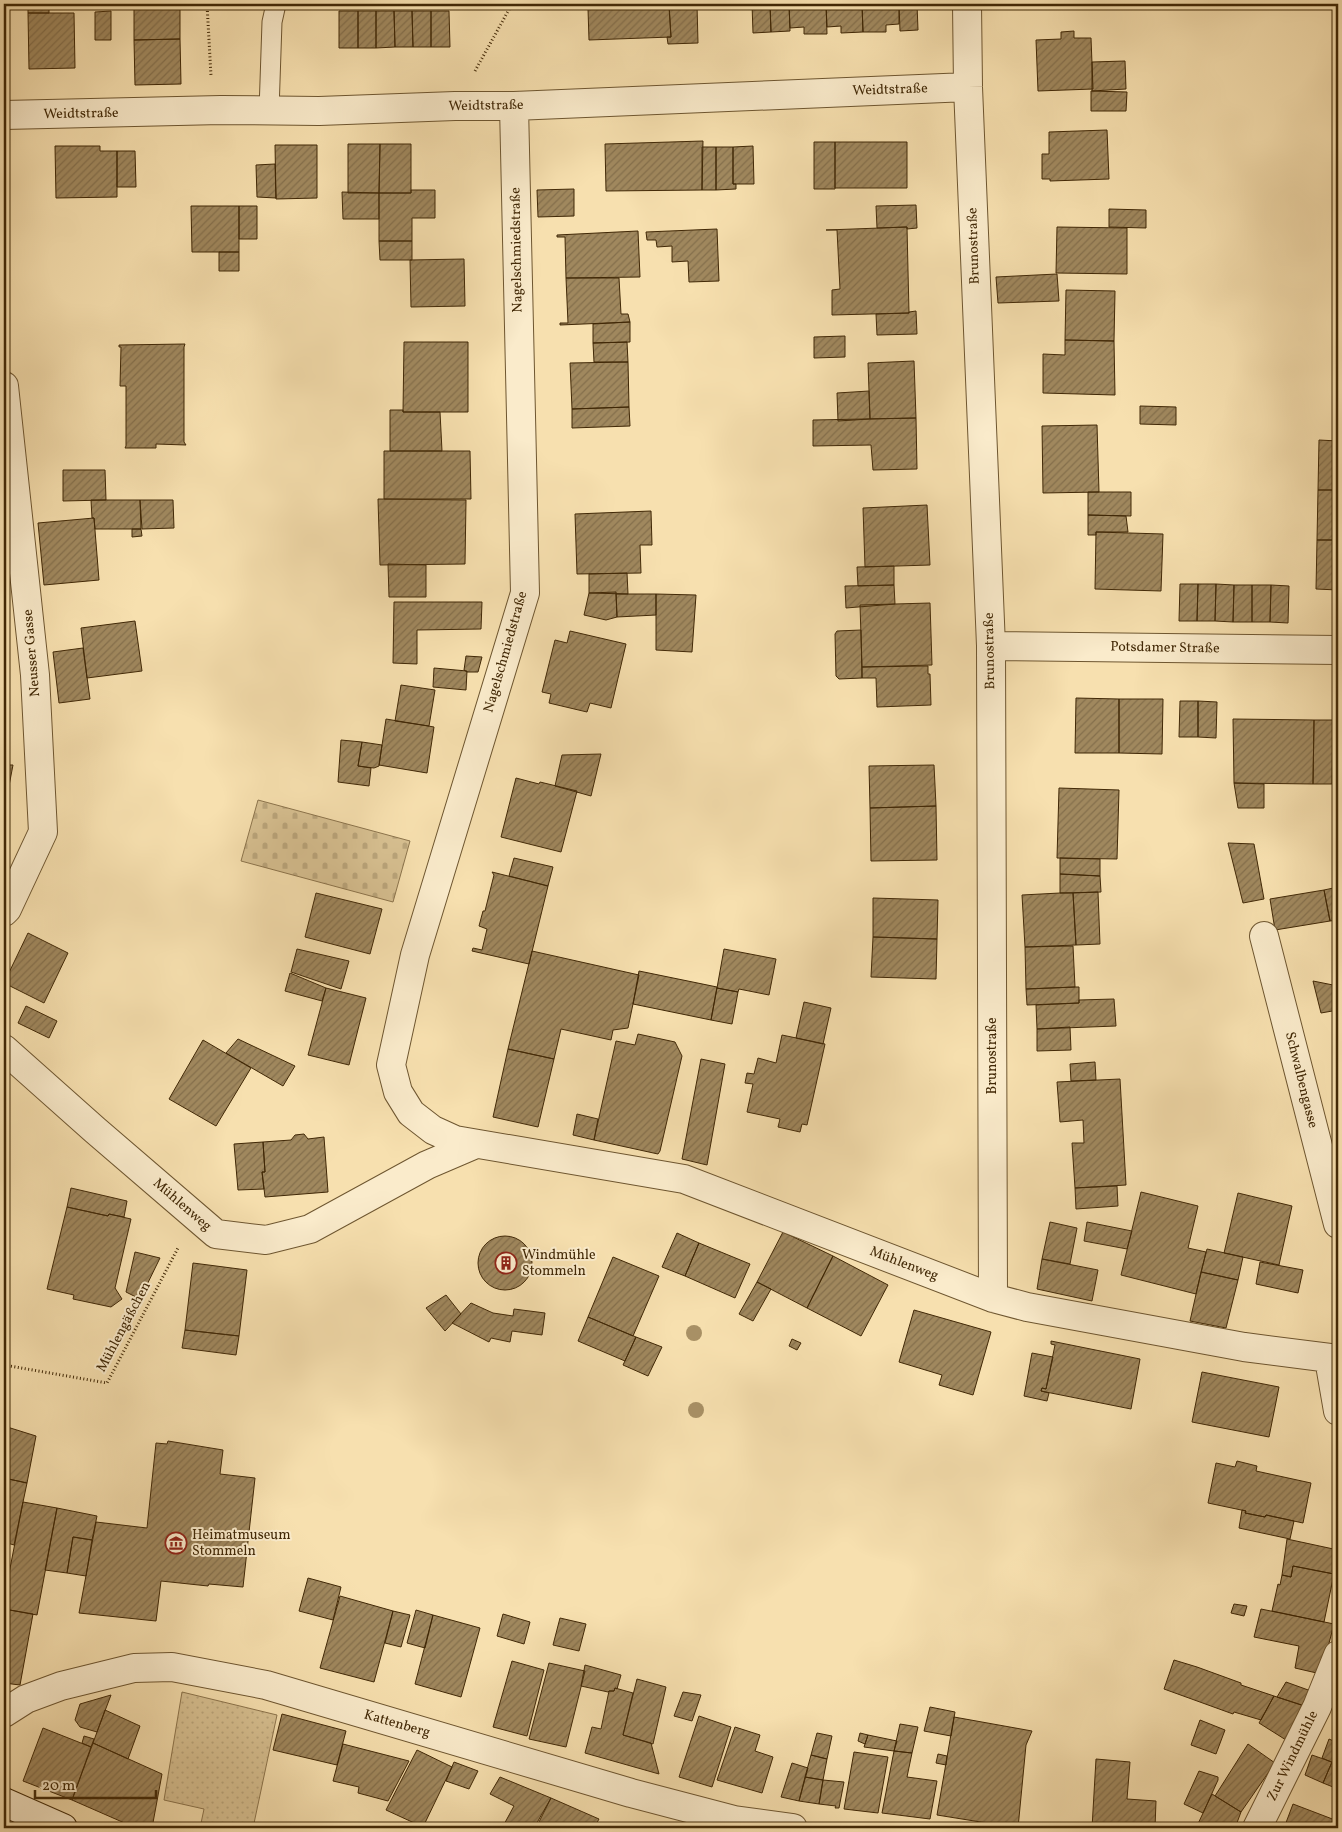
<svg xmlns="http://www.w3.org/2000/svg" width="1342" height="1832" font-family="Vollkorn,serif">
	<defs>
		<pattern id="grass-dots" width="8" height="8" patternUnits="userSpaceOnUse" patternTransform="scale(1.25)"><rect width="8" height="8" fill="#d8c192"/><path d="M2 2h.1M6 6h.1" fill="none" stroke="#bba67c" stroke-width="1.8" stroke-linecap="round"/></pattern>
		<pattern id="cemetery-stones" width="16" height="16" patternUnits="userSpaceOnUse" patternTransform="scale(1.25)"><rect width="16" height="16" fill="#d8c192"/><path d="M2 7V4a2 2 0 0 1 4 0v3zM10 15v-3a2 2 0 0 1 4 0v3z" fill="#bba67c"/></pattern>
		<pattern id="building-hatch" width="6" height="6" patternUnits="userSpaceOnUse" patternTransform="scale(1.25)"><rect width="6" height="6" fill="#a0885e"/><path d="M-1 1l2-2M0 6l6-6M5 7l2-2" fill="none" stroke="#846f4c"/></pattern>
	</defs>
	<rect width="100%" height="100%" fill="#f7e0af"/>
	<filter id="stains"><feTurbulence type="fractalNoise" baseFrequency=".004" numOctaves="4"/><feColorMatrix values="0 0 0 0 .2 0 0 0 0 .09 0 0 0 0 .02 0 0 0 .5 -.17"/></filter>
	<radialGradient id="worn" r=".72"><stop offset=".6" stop-color="#630" stop-opacity="0"/><stop offset="1" stop-color="#630" stop-opacity=".3"/></radialGradient>
	<path fill="url(#grass-dots)" stroke="#8c744c" d="M182,1692l95,23 -24,113h-53l4,-19 -40,-9z"/>
	<path fill="url(#cemetery-stones)" stroke="#8c744c" d="M258,800l152,41 -17,61 -152,-41z"/>
	<path fill="url(#building-hatch)" stroke="#412806" d="M28,4h21v9h-21z
		M134,4h46v35l-46,1z
		M635,4h34l2,33 -82,3 -1,-31 48,-2z
		M752,4h18l1,28 -18,1z
		M770,4h19l1,27 -19,1z
		M789,4h37l1,30h-23v-7l-14,1z
		M826,4h36l1,28 -22,1v-7l-14,1z
		M862,4h37v20l-13,1v7h-23z
		M899,4h18l1,26 -18,1z
		M697,5l1,38 -30,1 -1,-7h4l-2,-31z
		M111,11v29h-16v-28z
		M339,11h19v37h-19z
		M358,11h18v37h-18z
		M376,11h18l1,36 -19,1z
		M394,11h18l1,36h-18z
		M412,11h19v36h-18z
		M431,11h18l1,36h-19z
		M28,13h46l1,55 -46,1z
		M1074,31v7h17l2,51 -55,2 -2,-51 25,-1v-7z
		M180,39l1,45 -46,1 -1,-45z
		M1125,61l1,28 -34,2v-29z
		M1091,91l36,1 -1,19h-35z
		M1107,130l2,49 -59,2v-2h-8v-25h7v-22z
		M703,141l-1,49 -96,1 -1,-47z
		M814,142h21v47h-21z
		M835,142h72v46h-72z
		M348,144h32l-1,49h-31z
		M380,144h31v49h-32z
		M275,145h42v53l-41,1z
		M55,146h45v5h17v46l-61,1z
		M753,146l1,38h-21v-37z
		M702,147h14v43h-14z
		M716,147h17v37h3v5l-20,1z
		M117,151h18l1,36h-19z
		M275,164l1,34 -19,-1 -1,-32z
		M574,189v27l-36,1 -1,-27z
		M411,190h24v28h-23v23h-33v-48h32z
		M342,192l37,1v26h-36z
		M916,205l1,23 -10,1v-2l-30,1 -1,-22z
		M191,206h48v46h-47z
		M239,206h18v33h-18z
		M1109,209l37,1v18l-37,-1z
		M907,227l2,86 -77,2v-25l8,-1 -3,-59h-11z
		M1057,227l70,1v46l-71,-1z
		M717,229l2,52 -30,1 -1,-21 -16,1v-16l-15,1 -1,-7h-9l-1,-8z
		M638,231l2,46 -74,1 -1,-41h-8v-2z
		M379,241h33v19h-32z
		M219,252h20v19h-20z
		M464,259l1,47 -54,1 -1,-47z
		M1057,274l2,27 -61,2 -2,-26z
		M566,278h53l2,36h7l2,8 -70,3v-2h8z
		M1066,290l49,1 -1,50 -49,-1z
		M916,311l1,23 -40,1 -1,-21 33,-1v-1z
		M630,322v20l-37,1v-19z
		M845,336v21l-31,1v-21z
		M1065,340l49,1 1,54 -72,-2v-39l22,1z
		M404,342h64v70h-65z
		M627,342l1,20h-34l-1,-19z
		M185,344l-1,3v95l2,3 -30,-1v4h-31l1,-2v-60h-6l1,-39h-2v-2z
		M914,361l2,57 -46,1 -2,-56z
		M628,362l1,45 -57,2 -2,-46z
		M869,391l1,28 -32,2 -1,-28z
		M1140,406l36,1v18l-36,-1z
		M629,407l1,19 -58,2v-19z
		M390,410h13v2h37l2,39h-52z
		M916,418l1,51 -44,1 -2,-25 -58,1v-26z
		M1097,425l2,67 -56,1 -1,-67z
		M1319,440l19,1v49h-20z
		M384,451h86l1,48h-87z
		M63,470h42l1,30 -43,1z
		M1318,490h20v50h-21z
		M1088,492h43v24l-43,-1z
		M378,499l88,1 -1,64 -85,1z
		M91,500h49l1,29h-46l-1,-11h-2z
		M140,500h33l1,28 -32,1z
		M927,505l3,60 -65,2 -2,-59z
		M651,511l1,34h-12l1,28 -64,1 -2,-60z
		M1088,515l38,1 2,16h-32v3h-8z
		M94,518l5,62 -55,5 -6,-62z
		M132,529h9l1,7 -10,1z
		M1096,532l67,2 -2,57 -66,-2z
		M1317,540h21v50l-22,-1z
		M388,564l38,1v32h-37z
		M894,566v19l-36,1 -1,-19z
		M627,573l1,21 -39,-1v-19z
		M1180,584h18l-1,37h-18z
		M1198,584h18l-1,37h-18z
		M1216,584l18,1 -1,37 -18,-1z
		M894,585l1,19 -49,4 -1,-22z
		M1234,585h18v37h-19z
		M1252,585h19l-1,37h-18z
		M1271,585l18,1 -1,37 -18,-1z
		M616,592l1,25 -11,3 -22,-5 5,-22z
		M616,594h40v21l-39,2z
		M656,594l40,1 -4,57 -36,-2z
		M394,602h88l-1,27 -64,1v34l-24,-1z
		M930,603l2,62 -70,2 -2,-62z
		M135,621l7,50 -55,7 -6,-50z
		M861,630l1,48 -23,1 -3,-3 -1,-42 2,-3z
		M570,631l56,13 -15,64 -21,-5 -3,9 -38,-9 2,-9 -9,-2 13,-52 12,3z
		M83,648l7,51 -31,4 -6,-51z
		M466,656l16,1 -4,15h-11l-3,-2z
		M928,666v8h2l1,31 -54,2 -1,-29h-14v-11z
		M434,668l33,3 -1,19 -33,-3z
		M401,685l34,5 -6,36 -34,-5z
		M1076,698l43,1v54h-44z
		M1119,699h44l-1,55 -43,-1z
		M1180,701h18v36h-19z
		M1198,701l19,1 -1,36 -18,-1z
		M9,707v30l-5,1v-30z
		M386,719l48,8 -7,46 -48,-8z
		M1233,719l81,1 -1,64 -79,-1z
		M1314,720h19l-1,64h-19z
		M341,740l21,2 -4,24 13,2 -2,18 -31,-4z
		M362,742l20,3 -3,21 -5,2 -16,-2z
		M601,754l-10,42 -36,-10 7,-31z
		M4,765h9l-5,26 -4,-2z
		M934,765l2,41 -66,2 -1,-42z
		M516,778l23,6 1,-2 37,9 -16,61 -60,-15z
		M1234,783l30,1v24h-26z
		M1059,788l60,2 -2,69 -60,-1z
		M936,806l1,54 -66,1 -1,-53z
		M1228,843l26,1 10,55 -21,4z
		M514,858l39,9 -5,19 -39,-10z
		M1060,858l40,1v17l-40,-2z
		M492,872l56,14 -19,78 -57,-13 1,-3 9,2 5,-21 -8,-3 4,-15h2l9,-36z
		M1060,874l40,2 1,16 -41,1z
		M1338,887v33l-8,1 -6,-31z
		M1324,890l6,31 -55,9 -5,-31z
		M1098,892l2,52 -24,1 -3,-52z
		M316,893l66,16 -12,45 -65,-17z
		M1060,893h13l3,52 -51,2 -3,-52z
		M873,898l65,2 -1,39 -64,-2z
		M28,933l40,20 -24,50 -40,-20z
		M873,937l64,2 -1,40 -65,-2z
		M1073,946l2,41 -49,2 -1,-42z
		M297,949l52,12 -8,28 -50,-17z
		M724,949l52,10 -7,36 -30,-6 -1,3 -21,-4z
		M532,951l107,24 -11,53 -15,2 -2,10 -50,-11 -7,30 -46,-10z
		M639,971l78,16 -6,33 -78,-16z
		M290,973l36,15 -4,13 -37,-10z
		M1313,981l25,5v24l-17,3z
		M1075,987h4v16l-52,2 -1,-16z
		M326,988l40,10 -17,67 -41,-10z
		M717,988l21,4 -6,32 -21,-4z
		M1114,999l2,27 -79,3 -1,-24 43,-2v-3z
		M804,1002l27,6 -8,36 -27,-6z
		M26,1006l31,15 -8,17 -31,-15z
		M1070,1027l1,23 -34,1v-22z
		M638,1034l37,8 7,14 -22,95 -2,3 -64,-14 22,-99 19,4z
		M782,1035l43,9 -18,81 -5,-1 -2,8 -22,-5 2,-8 -33,-7 6,-28 -8,-1 2,-10 7,1 4,-16 18,5z
		M238,1039l57,27 -12,20 -57,-33z
		M203,1040l48,28 -35,58 -47,-27z
		M508,1049l46,10 -16,68 -45,-10z
		M701,1059l24,5 -18,101 -25,-6z
		M1095,1062l1,18 -25,1 -1,-17z
		M1120,1079l6,106 -51,3 -3,-45h12l-1,-23 -23,2 -3,-40z
		M577,1114l21,5 -4,21 -21,-5z
		M304,1134l4,5 16,-2 4,55 -63,5 -3,-25h3l-2,-30 28,-2 4,-5z
		M263,1142l2,30h-3l2,17 -26,1 -4,-46z
		M1117,1186l1,20 -42,3 -1,-21z
		M71,1188l56,13 -3,16 -15,-3 -1,2 -41,-9z
		M1141,1192l57,14 -10,42 18,4 -10,42 -75,-19z
		M1238,1193l54,13 -13,59 -55,-12z
		M67,1207l41,9 1,-2 22,5 -16,69 7,11 -11,8 -38,-8 1,-4 -27,-6z
		M1050,1222l27,6 -7,36 -28,-5z
		M1087,1222l45,9 -5,18 -43,-8z
		M783,1232l50,24 -26,52 -50,-26z
		M677,1233l22,10 -14,33 -23,-9z
		M478 1263a27 27 0 1 1 54 0a27 27 0 1 1-54 0Z
		M699,1243l51,21 -15,34 -50,-22z
		M1207,1249l36,8 -5,23 -37,-8z
		M135,1252l25,6 -20,41 -14,-7z
		M833,1256l55,29 -27,51 -54,-28z
		M613,1257l46,19 -26,60 -45,-19z
		M1042,1259l56,11 -6,31 -55,-12z
		M1260,1262l43,8 -5,23 -42,-9z
		M193,1263l54,7 -8,66 -54,-6z
		M1201,1272l37,8 -12,48 -36,-7z
		M757,1282l14,7 -18,32 -14,-7z
		M446,1295l15,19 -16,17 -19,-23z
		M471,1303l22,10 20,3 1,-7 31,4 -3,22 -30,-4 -2,11 -19,-4 -2,4 -37,-19z
		M914,1310l77,22 -18,63 -34,-10 3,-10 -43,-13z
		M588,1317l48,20 -11,24 -47,-20z
		M185,1330l54,6 -3,19 -54,-7z
		M636,1337l26,10 -14,29 -25,-11z
		M792,1339l9,4 -4,7 -8,-4z
		M1051,1341l89,18 -9,50 -90,-18 1,-3 4,1 9,-44 -4,-1z
		M1032,1353l21,4 -7,32 -4,-1 -1,3 8,2 -2,8 -23,-5z
		M1202,1372l77,15 -10,50 -77,-15z
		M4,1426l32,10 -9,47 -23,-5z
		M168,1441l55,9 -3,24 35,4 -12,109 -34,-3 -1,2 -47,-5 -5,40 -77,-8 17,-91 51,6 9,-85 11,1z
		M1237,1461l20,5 -1,5 55,12 -8,40 -37,-8 -1,2 -20,-4 1,-2 -38,-8 8,-40 19,4z
		M4,1478l23,5 -13,62 -10,-3z
		M23,1502l34,6 -20,107 -33,-6v-10z
		M57,1508l40,8 -5,24 -19,-3 -6,36 -22,-3z
		M1242,1510l4,1 -1,2 20,4 1,-2 28,6 -4,18 -51,-11z
		M73,1537l19,3 -6,36 -19,-3z
		M1287,1539l51,11 -4,24 -41,-8 -2,11 -9,-2z
		M1293,1566l41,8 -10,48 -52,-11 6,-27 2,1 2,-10 9,2z
		M308,1578l33,9 -8,33 -34,-9z
		M340,1596l53,15 -19,71 -54,-14z
		M1234,1604l13,2 -3,10 -13,-3z
		M4,1609l29,5 -13,71 -16,-2z
		M1261,1609l73,15 -13,50 -26,-6 4,-22 -45,-9z
		M416,1610l17,5 -8,33 -18,-5z
		M393,1611l17,4 -9,32 -16,-4z
		M503,1614l27,8 -6,22 -27,-8z
		M433,1615l47,13 -19,69 -46,-13z
		M560,1618l26,6 -7,27 -26,-6z
		M1174,1660l23,7 44,16v2l33,11 -13,24 -27,-8 -1,2 -69,-25z
		M512,1661l32,9 -17,66 -34,-9z
		M549,1663l36,8 -19,76 -37,-8z
		M585,1665l36,10 -4,14 -2,-1 -1,3h-5l-1,1 -27,-6z
		M637,1679l29,8 -13,57 -30,-9z
		M1286,1682l25,9 -9,14 -25,-8z
		M615,1688l18,5 -10,42 28,8 8,31 -74,-21 7,-26 9,2 8,-38h5z
		M683,1692l18,3 -9,26 -18,-5z
		M111,1695l-14,37 -17,-5 -5,-7 5,-16z
		M1274,1696l30,10 -18,34 -27,-17z
		M930,1707l25,5 -4,24 -27,-5z
		M105,1710l35,16 -12,33 -35,-16z
		M282,1714l64,17 -9,34 -64,-15z
		M699,1716l32,11 -19,60 -33,-10z
		M954,1717l78,14 -6,14 -8,83 -81,-13z
		M1200,1720l25,10 -9,24 -25,-9z
		M900,1724l18,3 -6,26 -18,-2z
		M735,1727l25,8 -5,16 18,6 -11,36 -45,-13z
		M43,1728l48,19 -19,53 -49,-19z
		M817,1733l15,3 -5,23 -16,-4z
		M860,1733l8,2 -3,9 -7,-3z
		M868,1735l29,6 -3,10 -30,-4z
		M84,1736l10,3 -3,8 -9,-4z
		M1329,1739l9,4v22l-16,-7z
		M93,1743l69,31 -10,54h-16l-64,-28z
		M343,1744l66,17 -21,40 -30,-8 1,-6 -26,-6z
		M1248,1744l27,19 -34,49 -26,-16z
		M417,1750l35,17 -29,60 -37,-17z
		M894,1751l18,2 -5,24 30,4 -7,38 -48,-6z
		M854,1752l34,5 -10,56 -34,-4z
		M938,1754l9,2 -1,9 -10,-2z
		M811,1755l16,4 -4,21 -18,-3z
		M1312,1755l20,7 -9,21 -18,-8z
		M1096,1759l34,3 -3,37 29,2 -1,27h-63z
		M454,1762l24,9 -9,18 -23,-8z
		M1332,1762l6,3v24l-15,-6z
		M792,1763l16,5 -9,33 -18,-4z
		M1199,1771l19,6v3l-15,33 -19,-9z
		M500,1777l51,21 -17,30h-32l12,-22 -24,-12z
		M805,1777l18,3 -4,24 -20,-3z
		M823,1780l21,2 -5,26h-4l1,-2 -17,-2z
		M1212,1794l29,18 -6,16h-39z
		M551,1798l48,21 -5,9h-58z
		M1293,1804l42,16 -4,8h-47z"/>
	<g fill="none" stroke-linecap="round" stroke-linejoin="round">
		<g stroke="#6e5630" stroke-width="21">
			<path id="lane" d="M269,111l3,-89 4,-18"/>
		</g>
		<g stroke="#6e5630" stroke-width="30">
			<path id="street" d="M967,4l1,83 23,559 2,652
				M514,106l11,487 -110,362 -24,110 7,27 13,21 22,17 22,10 229,39 309,119 34,9 217,40 94,12
				M4,115l217,-5 98,1 136,-5h59l454,-19
				M4,386l31,289 8,157 -36,77 -3,3
				M991,646l347,4
				M1264,936l74,288
				M4,1049l91,81 121,104 50,6 44,-11 117,-64 49,-21
				M1329,1359l9,52
				M4,1713l22,-14 35,-13 73,-18 38,-1 94,18 365,108 103,27 59,8
				M1257,1828l60,-121 21,-52"/>
		</g>
		<g stroke="#412806" stroke-width="30">
			<path id="secondary" d="M4,1802l59,26"/>
		</g>
		<path stroke="#412806" stroke-width="3" stroke-dasharray="1 2.5" stroke-linecap="butt" d="M207,4l4,72
			M475,71l37,-67
			M4,1365l103,18 71,-135"/>
		<use href="#lane" stroke="#faebcb" stroke-width="19"/>
		<use href="#street" stroke="#faebcb" stroke-width="28"/>
		<use href="#secondary" stroke="#faebcb" stroke-width="28"/>
	</g>
	<g fill="#a89065">
		<circle cx="694" cy="1333" r="8"/>
		<circle cx="696" cy="1410" r="8"/>
	</g>
	<defs>
		<g id="building-ring" transform="scale(1.125)"><circle r="9.5" fill="#faebcb" stroke="#8f2418" stroke-width="1.5"/><path d="M-4-6H4V6H1V3H-1V6H-4ZM-2.5-4.3h1.7v1.8h-1.7ZM.8-4.3h1.7v1.8H.8ZM-2.5-1h1.7V.8h-1.7ZM.8-1h1.7V.8H.8Z" fill="#8f2418"/></g>
		<g id="museum-ring" transform="scale(1.125)"><circle r="9.5" fill="#faebcb" stroke="#8f2418" stroke-width="1.5"/><path d="M0-6L6-3V-2H-6V-3ZM-5-1h2V3h-2ZM-1-1h2V3h-2ZM3-1h2V3H3ZM-6 4H6V6H-6Z" fill="#8f2418"/></g>
	</defs>
	<g fill-rule="evenodd">
		<use href="#building-ring" x="506" y="1263"/>
		<use href="#museum-ring" x="176" y="1543"/>
	</g>
	<g text-anchor="middle" dominant-baseline="central" stroke-width="4" stroke-linejoin="round" paint-order="stroke">
		<g font-size="14" fill="#412806" stroke="#faebcb">
			<text transform="translate(890 90) rotate(-2)">Weidtstraße</text>
			<text transform="translate(486 106) rotate(-1)">Weidtstraße</text>
			<text transform="translate(81 114) rotate(-1)">Weidtstraße</text>
			<text transform="translate(974 246) rotate(-92)">Brunostraße</text>
			<text transform="translate(517 250) rotate(-91)">Nagelschmiedstraße</text>
			<text transform="translate(1165 648) rotate(1)">Potsdamer Straße</text>
			<text transform="translate(990 651) rotate(-91)">Brunostraße</text>
			<text transform="translate(506 652) rotate(-74)">Nagelschmiedstraße</text>
			<text transform="translate(32 653) rotate(-95)">Neusser Gasse</text>
			<text transform="translate(992 1056) rotate(-90)">Brunostraße</text>
			<text transform="translate(1301 1080) rotate(76)">Schwalbengasse</text>
			<text transform="translate(182 1205) rotate(41)">Mühlenweg</text>
			<text transform="translate(904 1264) rotate(21)">Mühlenweg</text>
			<text transform="translate(124 1327) rotate(-62)">Mühlengäßchen</text>
			<text transform="translate(397 1724) rotate(16)">Kattenberg</text>
			<text transform="translate(1293 1756) rotate(-64)">Zur Windmühle</text>
		</g>
		<g font-size="14" fill="#412806" stroke="#faebcb" text-anchor="start">
			<text x="522" y="1255">Windmühle<tspan x="522" dy="16">Stommeln</tspan></text>
			<text x="192" y="1535">Heimatmuseum<tspan x="192" dy="16">Stommeln</tspan></text>
		</g>
	</g>
	<rect width="1342" height="1832" fill="none" stroke="#f7e0af" stroke-width="20"/>
	<rect x="5" y="5" width="1332" height="1822" fill="none" stroke="#412806" stroke-width="2.5"/>
	<rect x="10" y="10" width="1322" height="1812" fill="none" stroke="#412806"/>
	<path d="M35 1790v8h121v-8" fill="none" stroke="#412806" stroke-width="2.5"/>
	<text x="42" y="1790" font-size="15" fill="#412806" stroke="#faebcb" stroke-width="4" paint-order="stroke">20 m</text>
	<rect width="100%" height="100%" filter="url(#stains)"/>
	<rect width="100%" height="100%" fill="url(#worn)"/>
</svg>
